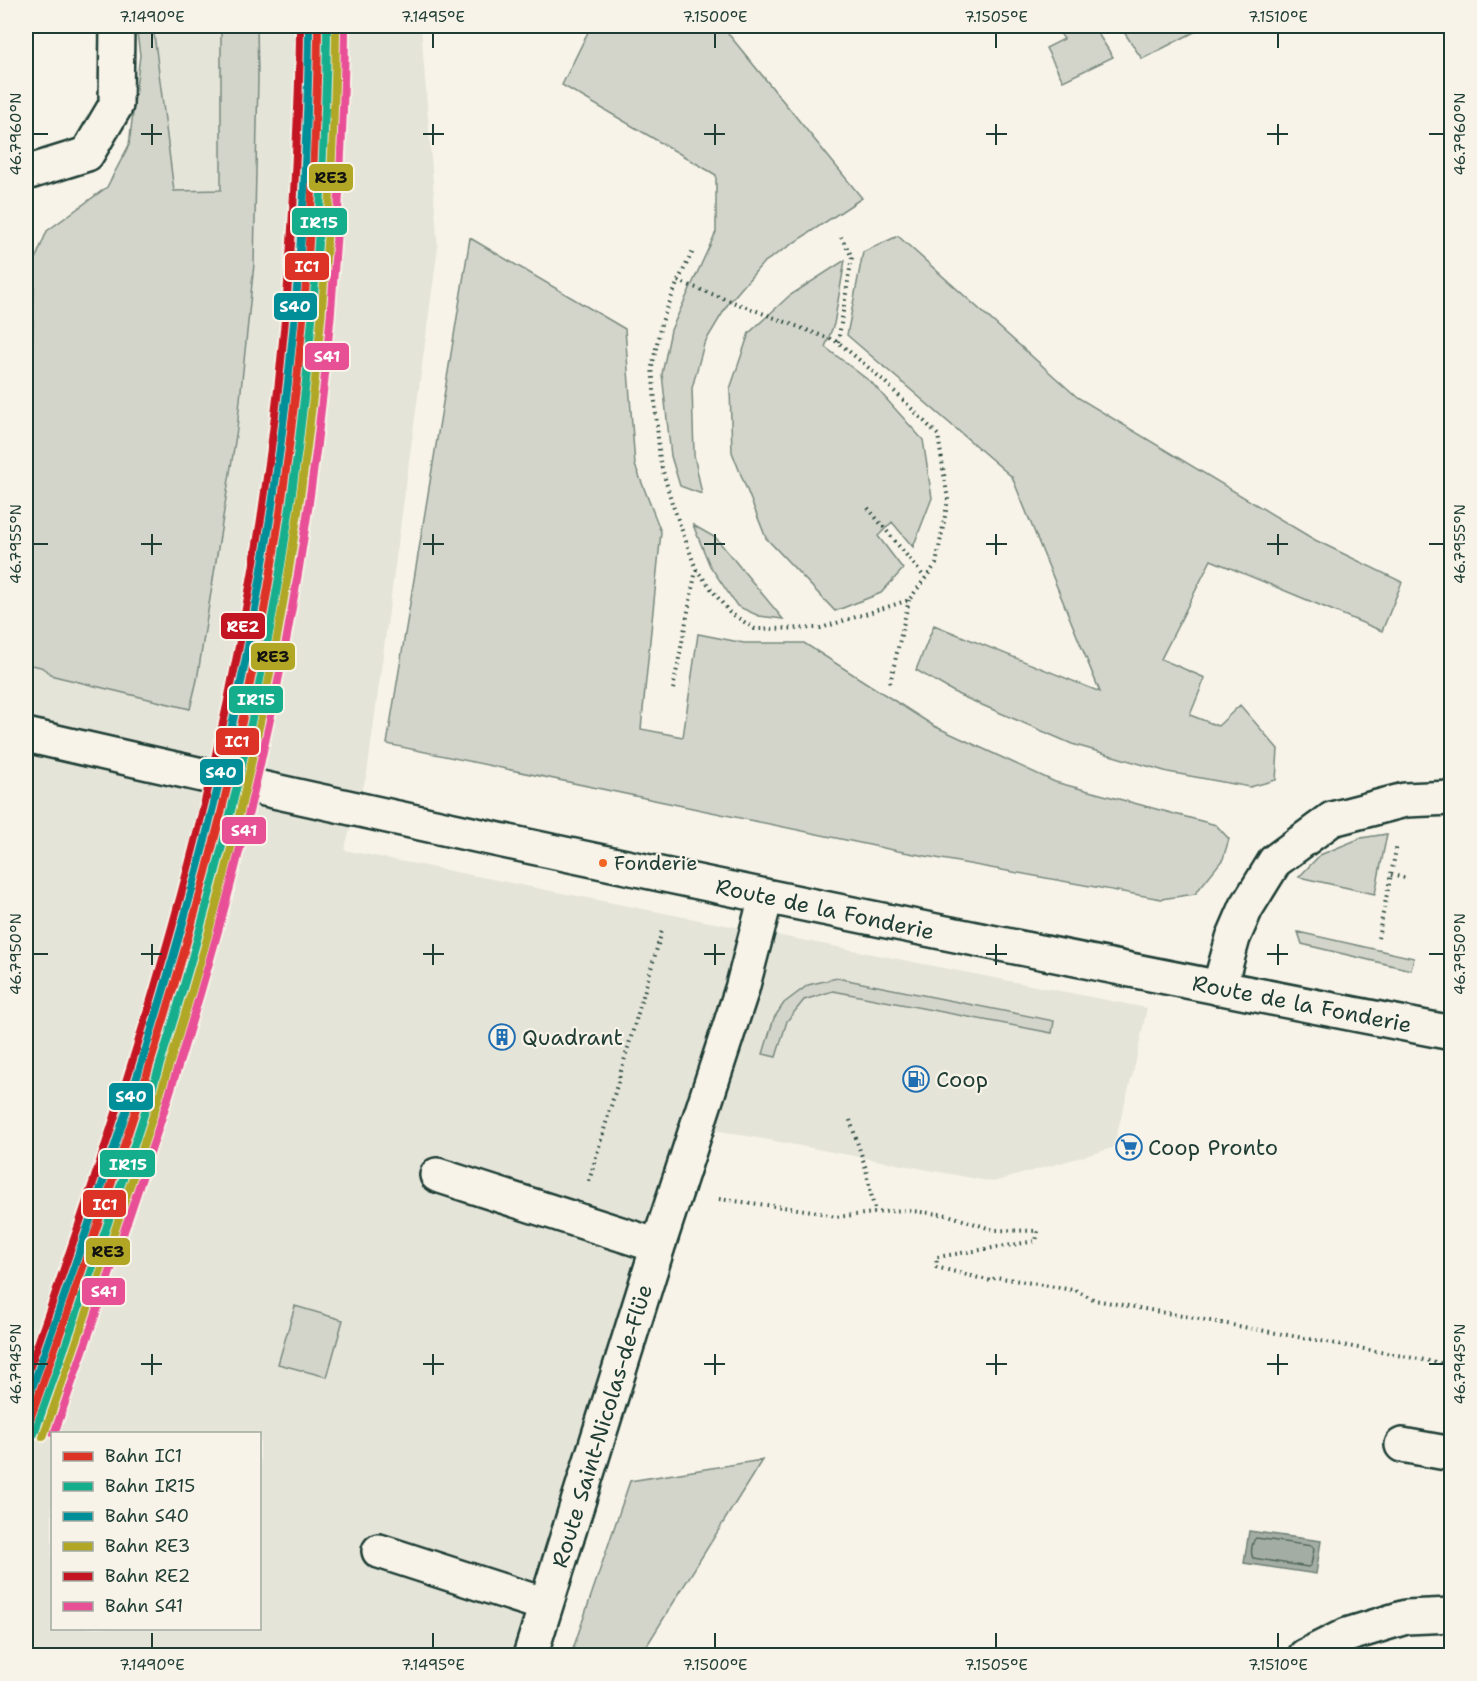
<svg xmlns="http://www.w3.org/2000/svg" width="1477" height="1681" font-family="'Shantell Sans',sans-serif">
	<rect width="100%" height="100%" fill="#f7f3e8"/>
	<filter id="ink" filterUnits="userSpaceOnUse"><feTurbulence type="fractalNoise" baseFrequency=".0167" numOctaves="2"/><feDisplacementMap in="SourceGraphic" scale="12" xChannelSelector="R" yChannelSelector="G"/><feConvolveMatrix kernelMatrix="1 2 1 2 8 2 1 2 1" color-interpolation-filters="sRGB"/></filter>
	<g filter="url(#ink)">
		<path fill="#e5e4d9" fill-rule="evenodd" d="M143,26h278l17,221 -71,527 -23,76 803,158 -12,57 -22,83 -120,34 -278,-52 -170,525h-519v-997l96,25zM52,1434h208v194h-208z"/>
		<path fill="#d3d5ca" stroke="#79897f" stroke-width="1.5" d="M136,26h17l21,165 47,-1v-164h36l1,52 -4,186 -17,165 -40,251 -7,29 -136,-33 -13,-9 -15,-3v-289l6,-15 3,-100 12,-29 60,-44 22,-42 11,-90z
			M591,26h131l140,172 -99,65 -35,41 -24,40 -12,44 2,67 8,39 -22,-8 -9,-30 -9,-82 9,-44 45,-98v-57l-154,-90z
			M1055,26h38l20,31 -50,24 -17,-33 18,-9z
			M1120,26h86l-64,33z
			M898,236l179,161 238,143 87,42 -20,49 -171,-71 -50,99 44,19 -15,37 28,11 22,-21 38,44 -2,31 -26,7 -82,-15 -96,-28 -113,-49 -43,-25 18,-45 166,67 -88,-215 -165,-142 16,-83z
			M470,238l155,91 10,136 26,67 -20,197 42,8 15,-103 46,9h60l130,83 121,56 161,43 13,14 -6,20 -28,35 -34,5 -263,-48 -511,-107z
			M845,260l-11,64 -9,23 47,36 51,57 9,58 -19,49 -21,-25 -14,14 25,33 -22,24 -46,18 -69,-73 -34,-86 -2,-63 19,-56 40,-37z
			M693,525l23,13 67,81 -24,-3 -22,-10 -27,-40z
			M1387,834l-12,60 -76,-17 21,-22 41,-17z
			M1298,932l116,26 -3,12 -109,-26z
			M837,978l217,43 -2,12 -219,-42 -29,9 -17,21 -11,36 -13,-3 11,-36 10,-15 24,-18z
			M295,1306l48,14 -16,57 -49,-13z
			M762,1460l-121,195h-70l59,-174z"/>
		<path fill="#a4ada3" stroke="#6f8077" stroke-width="1.5" d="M1249,1531l72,10 -5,33 -72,-11z"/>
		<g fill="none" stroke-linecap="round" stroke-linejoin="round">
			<path stroke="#546a60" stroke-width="1.5" d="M1256,1538l56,8 2,3 -3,16 -3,2 -55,-9c-3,-4 -1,-17 3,-20z"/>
			<g stroke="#1f3d34" stroke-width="38">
				<path id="minor" d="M26,173l61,-19 29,-49 1,-79
					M1219,988l14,-50 13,-30 29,-47 57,-42 73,-19 47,-2
					M437,1175l221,71
					M1402,1445l50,9
					M379,1551l167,54
					M530,1656l128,-410 84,-257 24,-92
					M1305,1656l42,-21 59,-18 46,-2"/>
			</g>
			<g stroke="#1f3d34" stroke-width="38">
				<path id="major" d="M26,735c473,109 949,206 1426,298"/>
			</g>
			<path stroke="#1f3d34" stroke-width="4" stroke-dasharray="1.5 4.5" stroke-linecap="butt" d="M678,281l160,61 45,38 55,55 10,65 -12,64 -27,36 -88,28 -66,1 -26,-17 -33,-43 -24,-66 -12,-42 -8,-94 9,-43 17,-43 15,-30
				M838,342l14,-85 -11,-20
				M868,508l57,70
				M890,683l19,-83
				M673,689l23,-119
				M1391,875l14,3
				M1378,938l19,-93
				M850,1120l16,49 9,44
				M589,1181l73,-250
				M719,1199l94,12 22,6 68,-7 45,5 46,15 44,1 -2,10 -99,16 -1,10 55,14 5,-4 82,14 17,9 357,65"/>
			<use href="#minor" stroke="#f7f3e8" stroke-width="33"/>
			<use href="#major" stroke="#f7f3e8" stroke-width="33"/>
			<g stroke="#f7f3e8" stroke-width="12">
				<path id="rail-1" d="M26,1431c65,-185 130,-370 180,-559 59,-222 94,-450 106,-679 3,-56 6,-111 6,-167"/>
			</g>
			<g stroke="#f7f3e8" stroke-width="12">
				<path id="rail-2" d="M34,1434c66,-185 131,-370 181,-560 59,-223 94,-451 106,-681 3,-56 6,-111 6,-167"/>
			</g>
			<g stroke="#f7f3e8" stroke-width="12">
				<path id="rail-3" d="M26,1405c73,-207 145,-416 195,-631 45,-192 72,-388 83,-584 2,-55 5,-109 5,-164"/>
			</g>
			<g stroke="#f7f3e8" stroke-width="12">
				<path id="rail-4" d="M43,1437c65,-185 131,-371 181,-561 58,-224 94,-452 106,-683 3,-55 6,-111 6,-167"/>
			</g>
			<g stroke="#f7f3e8" stroke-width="12">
				<path id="rail-5" d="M26,1378c70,-199 138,-400 186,-606 45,-190 72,-384 82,-579 3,-55 6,-111 6,-167"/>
			</g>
			<g stroke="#f7f3e8" stroke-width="12">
				<path id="rail-6" d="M54,1434c75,-215 151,-430 202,-652 46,-194 73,-391 83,-589 3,-56 6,-111 6,-167"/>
			</g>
			<use href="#rail-1" stroke="#dd3327" stroke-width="8"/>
			<use href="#rail-2" stroke="#15ae8d" stroke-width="8"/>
			<use href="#rail-3" stroke="#008f98" stroke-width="8"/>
			<use href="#rail-4" stroke="#b1a725" stroke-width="8"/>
			<use href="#rail-5" stroke="#c31622" stroke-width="8"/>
			<use href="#rail-6" stroke="#e85096" stroke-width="8"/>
		</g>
	</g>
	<path fill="none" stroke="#1f3d34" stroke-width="2" d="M152,33v15M433,33v15M715,33v15M996,33v15M1278,33v15M152,124v21M433,124v21M715,124v21M996,124v21M1278,124v21M33,134h15M141,134h21M423,134h21M704,134h21M986,134h21M1267,134h21M1429,134h15M152,534v21M433,534v21M715,534v21M996,534v21M1278,534v21M33,544h15M141,544h21M423,544h21M704,544h21M986,544h21M1267,544h21M1429,544h15M152,944v21M433,944v21M715,944v21M996,944v21M1278,944v21M33,954h15M141,954h21M423,954h21M704,954h21M986,954h21M1267,954h21M1429,954h15M152,1354v21M433,1354v21M715,1354v21M996,1354v21M1278,1354v21M33,1364h15M141,1364h21M423,1364h21M704,1364h21M986,1364h21M1267,1364h21M1429,1364h15M152,1633v15M433,1633v15M715,1633v15M996,1633v15M1278,1633v15"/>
	<defs>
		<g id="building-ring" transform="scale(1.35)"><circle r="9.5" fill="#f7f3e8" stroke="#1f6fb2" stroke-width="1.5"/><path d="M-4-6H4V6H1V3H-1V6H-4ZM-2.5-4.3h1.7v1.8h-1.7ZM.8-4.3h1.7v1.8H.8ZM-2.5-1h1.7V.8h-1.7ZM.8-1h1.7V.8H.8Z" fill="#1f6fb2"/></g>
		<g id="fuel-ring" transform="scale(1.35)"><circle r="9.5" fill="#f7f3e8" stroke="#1f6fb2" stroke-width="1.5"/><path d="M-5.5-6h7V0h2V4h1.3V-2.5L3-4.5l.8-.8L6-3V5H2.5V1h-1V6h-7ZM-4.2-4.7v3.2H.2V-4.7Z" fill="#1f6fb2"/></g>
		<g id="supermarket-ring" transform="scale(1.35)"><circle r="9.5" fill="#f7f3e8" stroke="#1f6fb2" stroke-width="1.5"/><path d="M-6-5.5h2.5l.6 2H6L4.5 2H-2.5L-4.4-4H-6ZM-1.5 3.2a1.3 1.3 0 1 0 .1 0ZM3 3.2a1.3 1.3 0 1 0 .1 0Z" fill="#1f6fb2"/></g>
	</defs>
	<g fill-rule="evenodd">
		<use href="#building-ring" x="502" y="1037"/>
		<use href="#fuel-ring" x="916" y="1079"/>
		<use href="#supermarket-ring" x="1129" y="1147"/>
	</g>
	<circle fill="#f26522" stroke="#f7f3e8" stroke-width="2" cx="603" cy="863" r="5"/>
	<g text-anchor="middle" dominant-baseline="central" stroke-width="4.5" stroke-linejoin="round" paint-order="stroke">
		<g font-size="20" fill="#1f3d34" stroke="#f7f3e8" text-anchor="start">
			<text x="614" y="863">Fonderie</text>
		</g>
		<g font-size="22" fill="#1f3d34" stroke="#f7f3e8">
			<text transform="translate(825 909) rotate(12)">Route de la Fonderie</text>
			<text transform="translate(1302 1004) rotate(11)">Route de la Fonderie</text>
			<text transform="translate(602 1426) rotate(-73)">Route Saint-Nicolas-de-Flüe</text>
		</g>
		<g font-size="22" fill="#1f3d34" stroke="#f7f3e8" text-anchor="start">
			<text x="522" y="1037">Quadrant</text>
			<text x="936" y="1079">Coop</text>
			<text x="1148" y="1147">Coop Pronto</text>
		</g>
	</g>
	<g stroke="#f7f3e8" stroke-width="2">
		<rect x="308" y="163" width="46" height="29" rx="6" fill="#b1a725"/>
		<rect x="291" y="207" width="57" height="29" rx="6" fill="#15ae8d"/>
		<rect x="284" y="252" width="46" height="29" rx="6" fill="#dd3327"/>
		<rect x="273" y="292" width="45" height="29" rx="6" fill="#008f98"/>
		<rect x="304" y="342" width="46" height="29" rx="6" fill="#e85096"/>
		<rect x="220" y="612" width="46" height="28" rx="6" fill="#c31622"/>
		<rect x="250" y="642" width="46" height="29" rx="6" fill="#b1a725"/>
		<rect x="228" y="685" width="56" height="29" rx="6" fill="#15ae8d"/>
		<rect x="215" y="727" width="45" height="29" rx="6" fill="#dd3327"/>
		<rect x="199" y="758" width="45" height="28" rx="6" fill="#008f98"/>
		<rect x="221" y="816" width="46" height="29" rx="6" fill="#e85096"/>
		<rect x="108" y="1082" width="46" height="29" rx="6" fill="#008f98"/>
		<rect x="99" y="1149" width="57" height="29" rx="6" fill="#15ae8d"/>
		<rect x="82" y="1189" width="45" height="29" rx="6" fill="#dd3327"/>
		<rect x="85" y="1237" width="46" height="29" rx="6" fill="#b1a725"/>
		<rect x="81" y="1277" width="45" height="29" rx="6" fill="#e85096"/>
	</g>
	<g font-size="16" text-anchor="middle" font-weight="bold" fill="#fff">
		<text x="319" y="228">IR15</text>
		<text x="307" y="272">IC1</text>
		<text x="295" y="312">S40</text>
		<text x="327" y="362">S41</text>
		<text x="243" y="632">RE2</text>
		<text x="256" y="705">IR15</text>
		<text x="237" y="747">IC1</text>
		<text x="221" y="778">S40</text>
		<text x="244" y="836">S41</text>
		<text x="131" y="1102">S40</text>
		<text x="128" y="1170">IR15</text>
		<text x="105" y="1210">IC1</text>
		<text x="104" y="1297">S41</text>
	</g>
	<g font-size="16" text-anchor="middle" font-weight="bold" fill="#111">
		<text x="331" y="183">RE3</text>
		<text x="273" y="662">RE3</text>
		<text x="108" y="1257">RE3</text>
	</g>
	<rect width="1477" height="1681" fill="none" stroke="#f7f3e8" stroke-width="66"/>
	<rect x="51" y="1432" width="210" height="198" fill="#f7f3e8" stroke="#a1aaa0" stroke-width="1.5"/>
	<rect x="63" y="1452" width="30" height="9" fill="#dd3327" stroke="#a1aaa0" stroke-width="1.5"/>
	<text x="105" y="1462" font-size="18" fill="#1f3d34">Bahn IC1</text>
	<rect x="63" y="1482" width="30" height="9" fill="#15ae8d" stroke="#a1aaa0" stroke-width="1.5"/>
	<text x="105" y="1492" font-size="18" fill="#1f3d34">Bahn IR15</text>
	<rect x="63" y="1512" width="30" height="9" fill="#008f98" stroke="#a1aaa0" stroke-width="1.5"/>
	<text x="105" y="1522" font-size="18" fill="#1f3d34">Bahn S40</text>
	<rect x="63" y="1542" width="30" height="9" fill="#b1a725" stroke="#a1aaa0" stroke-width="1.5"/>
	<text x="105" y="1552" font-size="18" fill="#1f3d34">Bahn RE3</text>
	<rect x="63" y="1572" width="30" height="9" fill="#c31622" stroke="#a1aaa0" stroke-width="1.5"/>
	<text x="105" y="1582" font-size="18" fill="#1f3d34">Bahn RE2</text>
	<rect x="63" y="1602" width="30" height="9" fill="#e85096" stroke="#a1aaa0" stroke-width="1.5"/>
	<text x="105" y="1612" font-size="18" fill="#1f3d34">Bahn S41</text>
	<rect x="33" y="33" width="1411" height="1615" fill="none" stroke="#1f3d34" stroke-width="2"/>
	<g font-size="15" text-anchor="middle" fill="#1f3d34">
		<text x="152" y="22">7.1490°E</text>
		<text x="433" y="22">7.1495°E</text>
		<text x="715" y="22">7.1500°E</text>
		<text x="996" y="22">7.1505°E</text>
		<text x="1278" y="22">7.1510°E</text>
		<text transform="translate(16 134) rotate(-90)" y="5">46.7960°N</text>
		<text transform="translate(1460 134) rotate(-90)" y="5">46.7960°N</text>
		<text transform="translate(16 544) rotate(-90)" y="5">46.7955°N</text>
		<text transform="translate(1460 544) rotate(-90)" y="5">46.7955°N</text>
		<text transform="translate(16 954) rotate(-90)" y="5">46.7950°N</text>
		<text transform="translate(1460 954) rotate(-90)" y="5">46.7950°N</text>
		<text transform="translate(16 1364) rotate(-90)" y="5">46.7945°N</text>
		<text transform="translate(1460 1364) rotate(-90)" y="5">46.7945°N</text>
		<text x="152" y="1670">7.1490°E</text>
		<text x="433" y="1670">7.1495°E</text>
		<text x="715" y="1670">7.1500°E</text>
		<text x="996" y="1670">7.1505°E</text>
		<text x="1278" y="1670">7.1510°E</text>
	</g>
</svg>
